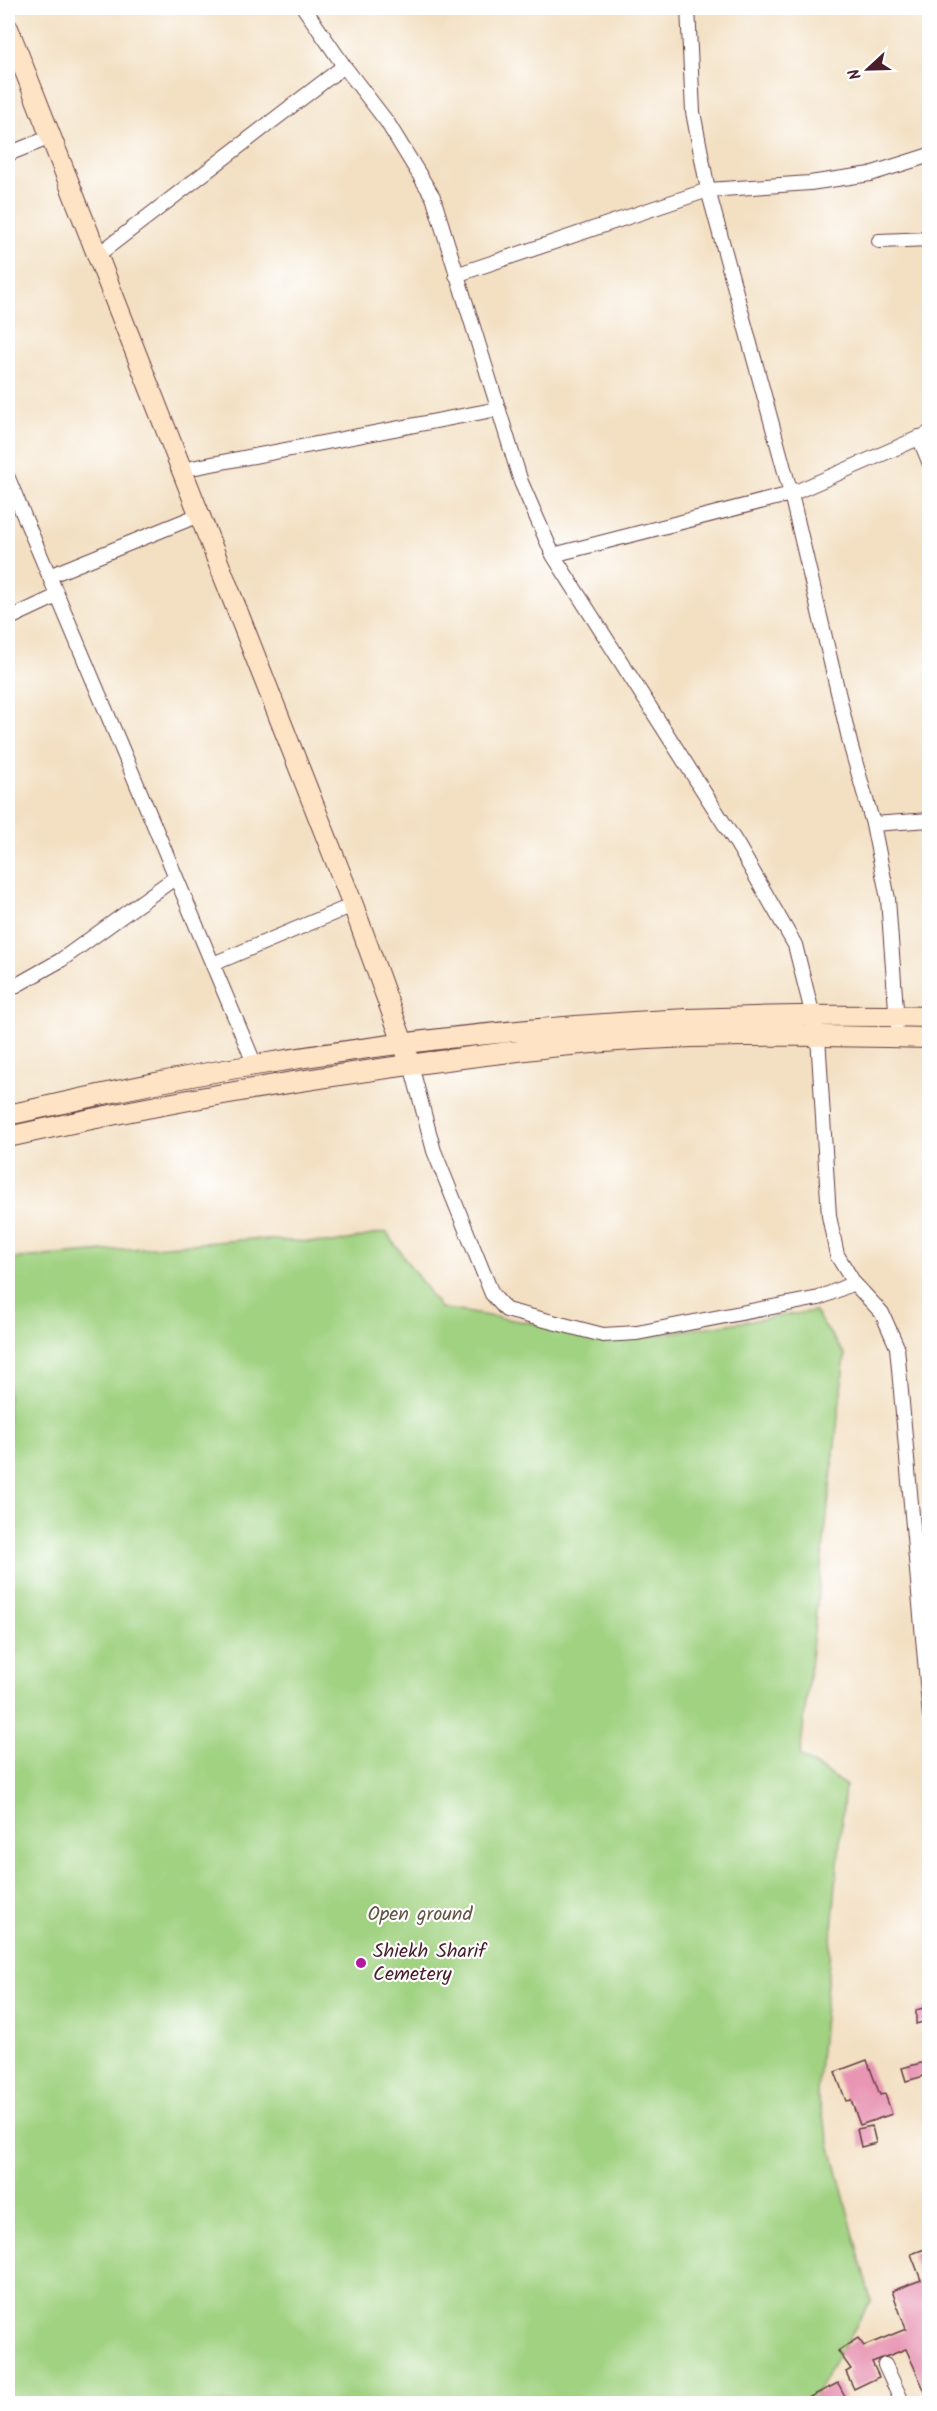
<svg xmlns="http://www.w3.org/2000/svg" width="937" height="2411" font-family="Kalam,sans-serif">
	<rect width="100%" height="100%" fill="#fff"/>
	<filter id="ink" filterUnits="userSpaceOnUse"><feTurbulence type="fractalNoise" baseFrequency=".0167" numOctaves="2"/><feDisplacementMap in="SourceGraphic" scale="12" xChannelSelector="R" yChannelSelector="G"/><feConvolveMatrix kernelMatrix="1 2 1 2 8 2 1 2 1" color-interpolation-filters="sRGB"/></filter>
	<filter id="wash" filterUnits="userSpaceOnUse"><feTurbulence type="fractalNoise" baseFrequency=".008" numOctaves="4" result="noise"/><feDisplacementMap in="SourceGraphic" scale="24" xChannelSelector="R" yChannelSelector="G"/><feGaussianBlur stdDeviation="1.35" result="paint"/><feColorMatrix in="noise" values="0 0 0 0 0 0 0 0 0 0 0 0 0 0 0 0 0 1.4 0 .05"/><feComposite in="paint" operator="in"/></filter>
	<g filter="url(#wash)">
		<rect width="100%" height="100%" fill="#f3e0c3"/>
		<path fill="#a0d281" stroke="#757856" stroke-width="1.5" d="M386,1232l54,76 189,31 185,-28 31,44 -45,401 45,29 -28,309 54,207 -61,102 -802,1v-1145l244,-20 81,4z"/>
		<g id="blocks">
			<path fill="#e896b4" d="M927,2007l3,13 -14,4v-14z
				M867,2060l13,35 5,-1 7,20 -32,11 -9,-25 -5,1 -11,-29z
				M925,2062l3,13 -22,6 -4,-13z
				M872,2126l4,17 -15,4 -4,-18z
				M925,2249l5,11v143l-24,-54 -34,13 7,15 -25,12 -8,-17 5,-3 -13,-18 20,-13 6,8 42,-17 -14,-38 29,-11 -10,-26z
				M838,2383l8,15 -10,5h-38z"/>
		</g>
	</g>
	<g filter="url(#ink)">
		<use href="#blocks" fill-opacity="0" stroke="#633c42" stroke-width="1.5"/>
		<g fill="none" stroke-linecap="round" stroke-linejoin="round">
			<g stroke="#633c42" stroke-width="16">
				<path id="street" d="M304,8l40,58 43,56 46,75 88,285 32,73 184,289 58,101 23,91 11,180 8,39 17,28 28,30 15,34 33,369
					M688,8l5,104 15,78 83,304 60,253 22,77 15,75 9,124
					M8,154l43,-17
					M879,241l51,-2
					M99,254l245,-188
					M456,275l252,-85 102,-7 60,-9 60,-19
					M919,437l11,27
					M181,470l317,-61
					M8,478l247,587
					M553,555l238,-61 139,-61
					M49,576l150,-61
					M8,619l49,-23
					M873,824l57,-4
					M213,964l140,-59
					M8,990l53,-30 115,-83
					M411,1065l23,86 58,143 14,16 97,25 34,-2 182,-35 35,-15
					M885,2365l18,39"/>
			</g>
			<g stroke="#633c42" stroke-width="22">
				<path id="secondary" d="M8,28l345,877 58,160
					M8,1115c82,-18 164,-37 247,-50 222,-37 449,-54 675,-48
					M8,1137c140,-32 280,-56 423,-75 78,-10 157,-21 237,-24 87,-4 174,-2 262,0"/>
			</g>
			<use href="#street" stroke="#fff" stroke-width="14"/>
			<use href="#secondary" stroke="#fee4c5" stroke-width="20"/>
		</g>
	</g>
	<circle fill="#b5179e" stroke="#fff" stroke-width="2" cx="361" cy="1963" r="6"/>
	<g text-anchor="middle" dominant-baseline="central" stroke-width="4.5" stroke-linejoin="round" paint-order="stroke">
		<g font-size="20" fill="#645545" stroke="#fff">
			<text x="420" y="1915">Open ground</text>
		</g>
		<g font-size="20" fill="#4a1f2b" stroke="#fff" text-anchor="start">
			<text x="373" y="1952">Shiekh Sharif<tspan x="373" dy="23">Cemetery</tspan></text>
		</g>
	</g>
	<rect width="937" height="2411" fill="none" stroke="#fff" stroke-width="30"/>
	<g transform="translate(868 69) rotate(248)" stroke="#ffffff" stroke-width="4.5" paint-order="stroke">
	<path d="M0-4.5L10 22L0 15L-10 22Z" fill="#4a1f2b"/>
	<text y="-9" font-size="16" font-weight="bold" text-anchor="middle" fill="#4a1f2b">N</text>
	</g>
</svg>
